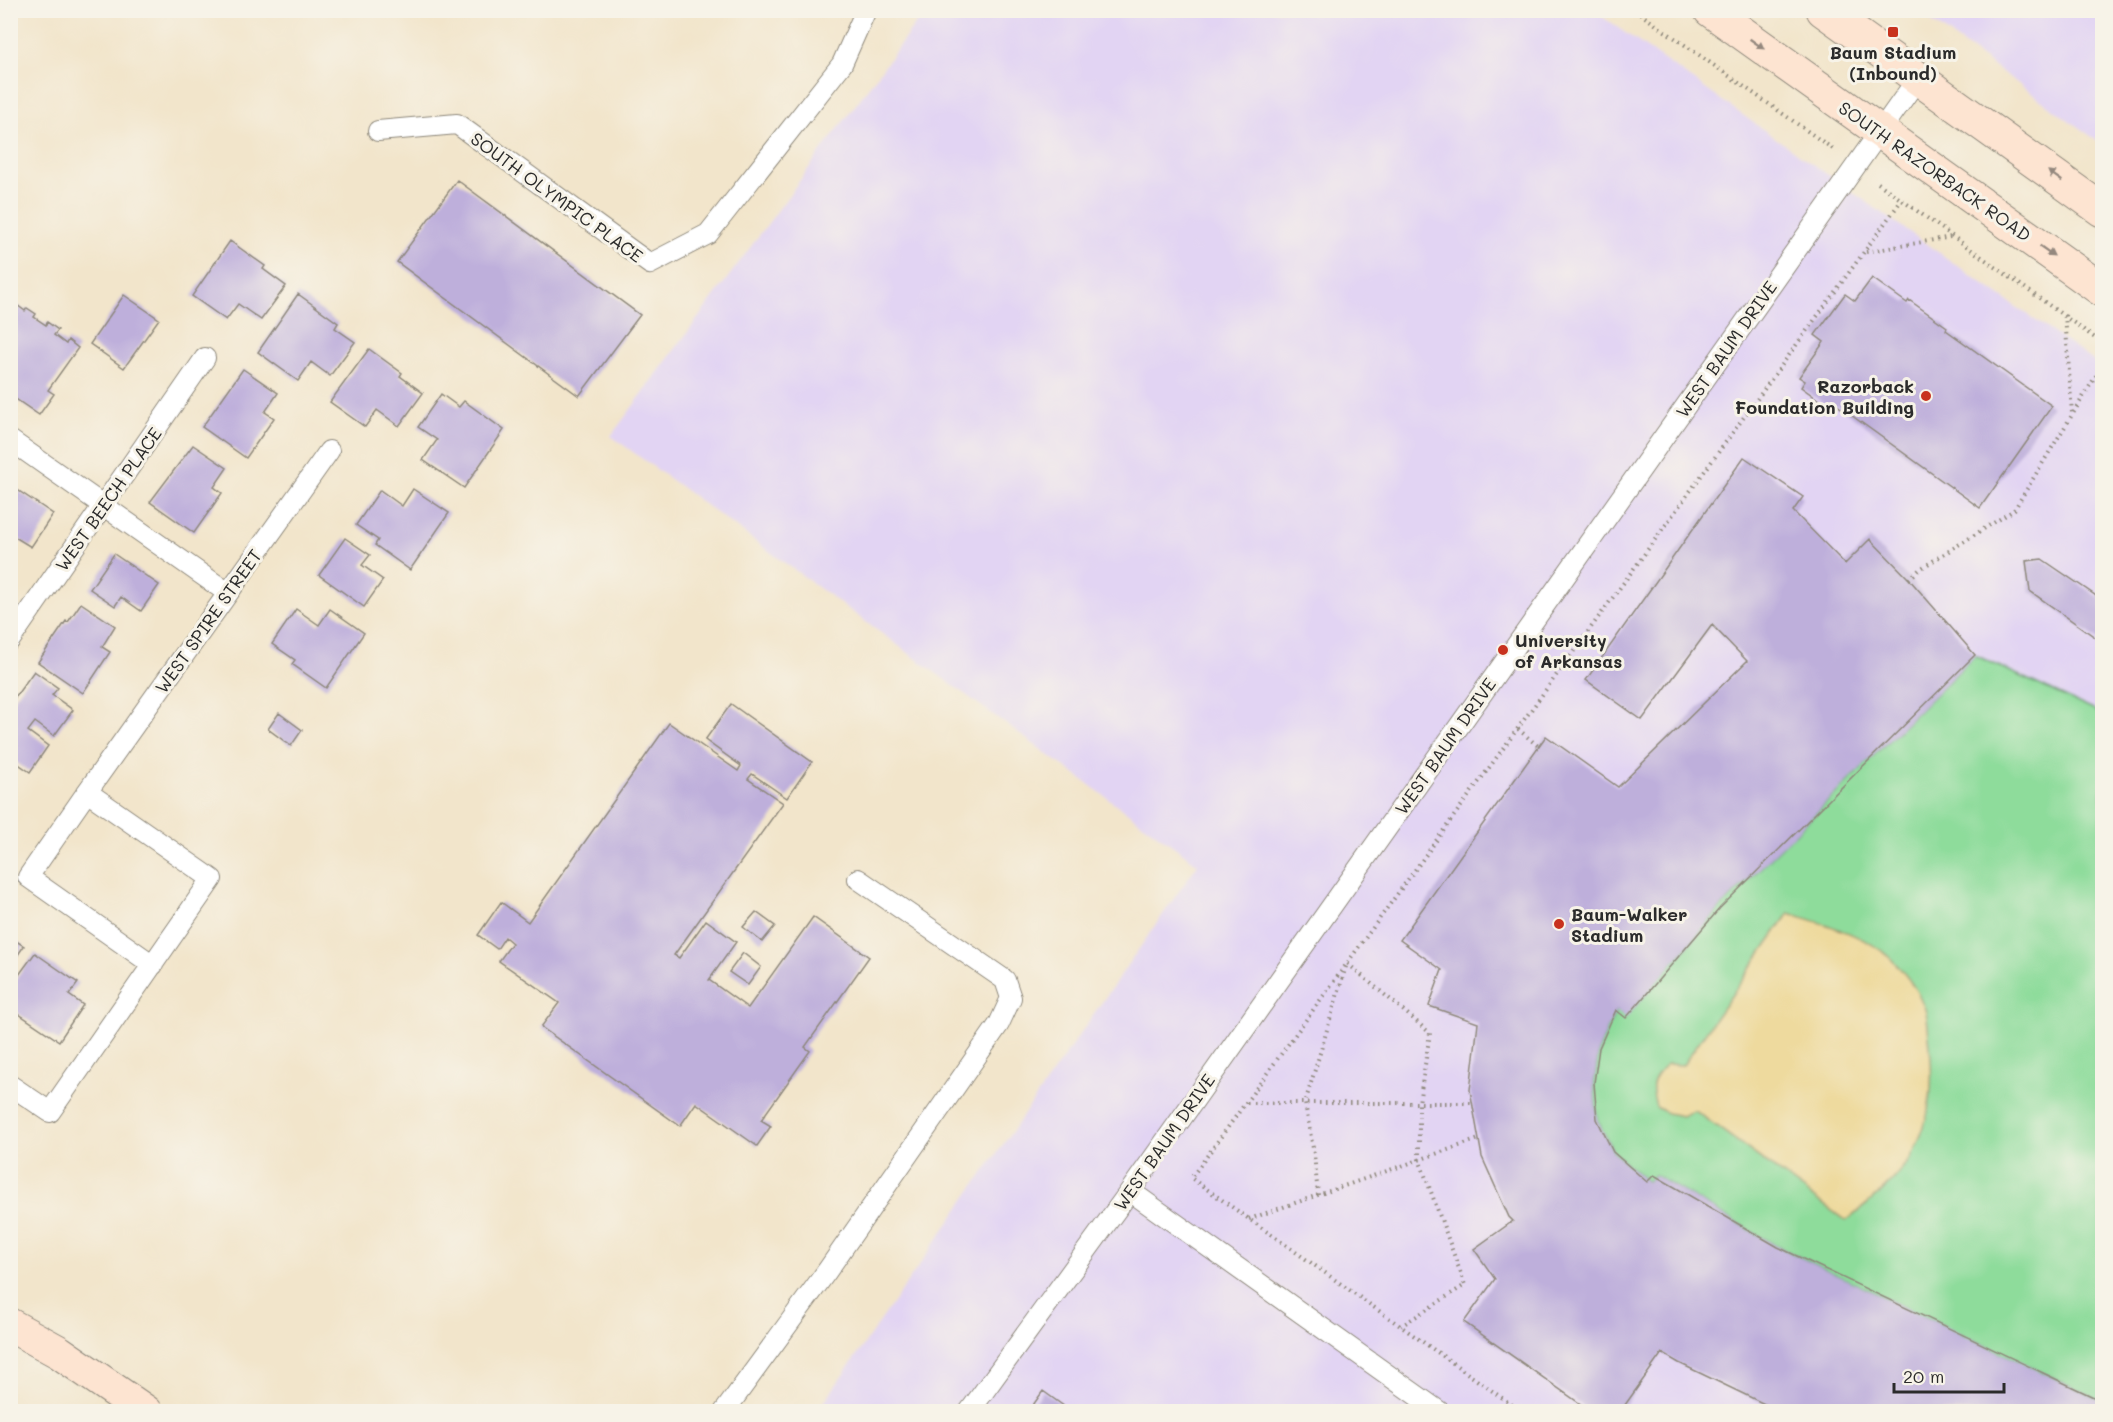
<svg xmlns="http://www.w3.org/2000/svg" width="2113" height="1422" font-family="Mali,sans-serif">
	<rect width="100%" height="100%" fill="#f7f3e8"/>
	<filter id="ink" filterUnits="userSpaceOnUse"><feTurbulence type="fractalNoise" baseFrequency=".0167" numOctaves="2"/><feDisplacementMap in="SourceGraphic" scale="12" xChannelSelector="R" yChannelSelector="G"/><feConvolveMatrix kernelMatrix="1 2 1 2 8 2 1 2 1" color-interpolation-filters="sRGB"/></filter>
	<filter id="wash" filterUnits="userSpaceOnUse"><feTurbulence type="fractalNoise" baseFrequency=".008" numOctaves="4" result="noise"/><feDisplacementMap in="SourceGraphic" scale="24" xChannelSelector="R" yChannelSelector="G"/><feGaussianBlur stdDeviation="1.35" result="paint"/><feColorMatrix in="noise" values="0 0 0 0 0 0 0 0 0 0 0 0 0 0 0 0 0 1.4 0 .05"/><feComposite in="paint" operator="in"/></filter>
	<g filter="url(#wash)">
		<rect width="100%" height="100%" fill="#f2e5cb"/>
		<path fill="#e2d4f3" d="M925,11h669l508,356v1044h-1284l380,-547 -587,-428z
			M1917,11h185v133z"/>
		<path fill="#8edc9b" stroke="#5c8463" stroke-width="1.5" d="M1975,655l127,59v687l-324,-154 -124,-72 -7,7 -34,-30 -16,-33 -3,-36 5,-35 17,-38 10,7 94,-109z"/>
		<path fill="#eeda9e" stroke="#8c8264" stroke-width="1.5" d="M1789,913c31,10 76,21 100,44 14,13 30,34 36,52 3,9 3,19 4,28 5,43 4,80 -18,120 -14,23 -44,48 -65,64l-152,-111 -12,6 -15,-3 -11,-6c-6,-22 -5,-27 11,-43l16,1z"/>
		<g id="blocks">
			<path fill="#beafdb" d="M457,180l183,135 -61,81 -182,-134z
				M230,241l35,25 -2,3 23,17 -25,34 -23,-16 -12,16 -34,-24z
				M1872,278l35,25 2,-3 38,27 -1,3 106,76 -72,102 -143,-103 -4,5 -32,-23 4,-6 -6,-4 25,-35 -9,-7 30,-41 10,7z
				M298,294l40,29 -3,5 20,14 -25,34 -19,-14 -13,19 -40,-29z
				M124,295l35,24 -35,49 -34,-24z
				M10,296l5,3 -2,3 12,9 2,-3 9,6 -2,3 12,8 1,-3 11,8 -4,5 12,9 2,-4 10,8 -30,42 6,4 -15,21 -29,-20z
				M369,349l33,24 -2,3 23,17 -24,33 -22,-16 -12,17 -35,-25z
				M243,369l35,24 -13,19 9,6 -28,40 -44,-31z
				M441,394l18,13 5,-6 40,29 -40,58 -41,-28 14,-20 -19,-13z
				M193,445l34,23 -13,19 8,6 -28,40 -44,-31z
				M1744,457l59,40 -10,14 52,53 25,-25 39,40 66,76 -255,253 -94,110 -10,-8 -17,38 -5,35 3,36 16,33 34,30 7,-7 124,72 324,154v2l-22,9h-299l-102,-49 -17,-10 -42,59h-28l-128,-90 31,-43 -21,-30 39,-28 -4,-4 -27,-60 -12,-67 8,-67 -49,-17 13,-36 -42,-30 146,-204 72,51 129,-126 -35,-36 -70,95 -56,-40z
				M10,485l43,29 -22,33 -21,-13z
				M413,489l36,24 -39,57 -35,-25 3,-5 -22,-15 24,-35 22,16z
				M345,538l25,17 -8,10 21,15 -19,27 -45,-32z
				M114,554l45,31 -18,26 -20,-14 -6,9 -25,-17z
				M2042,559l60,41v42l-72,-51 -4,-30z
				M81,603l34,23 -13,21 8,5 -27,41 -45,-31 28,-41 2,1z
				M296,609l23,16 11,-16 34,24 -38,55 -34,-24 3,-4 -23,-16z
				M34,671l24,17 -6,7 21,15 -19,26 -19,-14 -7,9 20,15 -18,26 -20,-14v-54z
				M731,704l81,58 -25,36 -35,-24 -4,5 35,24 -109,152 5,3 27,-38 30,22 -27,38 39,28 65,-91 56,40 -64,90 5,4 -49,69 10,6 -14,20 -61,-43 -16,23 -139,-99 18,-24 -60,-42 13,-18 -7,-6 -8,12 -19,-14 23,-33 27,20 141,-199 69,48 3,-5 -36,-26z
				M279,713l23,17 -11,16 -23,-17z
				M756,912l19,14 -13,16 -19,-15z
				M10,937l14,9 -14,20z
				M35,953l43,30 -9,12 14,10 -24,36 -49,-33v-21z
				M743,953l18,14 -13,18 -19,-13z
				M1043,1391l29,21h-44z"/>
		</g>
	</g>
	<g filter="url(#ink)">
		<use href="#blocks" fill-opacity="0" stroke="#8e887b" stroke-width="1.5"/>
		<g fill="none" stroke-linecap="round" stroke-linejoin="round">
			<g stroke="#8e887b" stroke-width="22">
				<path id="lane" d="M378,131l79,-7 193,140 58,-30 134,-170 24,-54
					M10,440l218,153
					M10,640l195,-282
					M87,792l242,-341
					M10,1085l40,27 162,-233 -125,-87 -59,85 125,88
					M1130,1191l310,221
					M724,1412l103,-141 172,-247 12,-26 -6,-18 -147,-101
					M969,1412l161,-221 788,-1113"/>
			</g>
			<g stroke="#8e887b" stroke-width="35">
				<path id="secondary" d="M1710,10l392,280
					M1823,10l279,200
					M10,1325l49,27 87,60"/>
			</g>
			<path stroke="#8e887b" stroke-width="4" stroke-dasharray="1.5 4.5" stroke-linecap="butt" d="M1635,10l198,139
				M1878,183l224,160
				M1866,252l85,-15
				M2065,315l7,98
				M1909,579l11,-10 94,-59 88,-144
				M1518,729l20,17
				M1247,1103h225
				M1318,1195l-4,-41 -9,-51 42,-140 83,70 -11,70v56l46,126 -64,41
				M1249,1219l230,-80
				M1522,1412l-331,-234 710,-977"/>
			<use href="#lane" stroke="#fff" stroke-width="20"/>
			<use href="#secondary" stroke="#fde4d1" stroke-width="33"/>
		</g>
		<defs><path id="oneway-solid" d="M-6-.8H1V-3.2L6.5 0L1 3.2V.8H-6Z" transform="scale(1.5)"/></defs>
		<g fill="#94887e">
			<use href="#oneway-solid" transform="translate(1757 44) rotate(35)"/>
			<use href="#oneway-solid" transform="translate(2055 176) rotate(-144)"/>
			<use href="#oneway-solid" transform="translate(2047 251) rotate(35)"/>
		</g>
	</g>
	<g fill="#c8321e" stroke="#f7f3e8" stroke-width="2">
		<rect x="1887" y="26" width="12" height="12" rx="3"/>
		<circle cx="1926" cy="396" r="6"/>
		<circle cx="1503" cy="650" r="6"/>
		<circle cx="1559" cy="924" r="6"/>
	</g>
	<g text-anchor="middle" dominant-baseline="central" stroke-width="6" stroke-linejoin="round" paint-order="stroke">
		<g font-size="18" font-weight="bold" fill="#2b2b2b" stroke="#f7f3e8" text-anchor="start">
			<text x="1893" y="52" text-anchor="middle">Baum Stadium<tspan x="1893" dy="21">(Inbound)</tspan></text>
			<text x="1914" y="386" text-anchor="end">Razorback<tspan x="1914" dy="21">Foundation Building</tspan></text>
			<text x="1515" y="640">University<tspan x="1515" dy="21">of Arkansas</tspan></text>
			<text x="1571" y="914">Baum-Walker<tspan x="1571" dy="21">Stadium</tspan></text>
		</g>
		<g font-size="18" fill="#2b2b2b" stroke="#f7f3e8">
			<text transform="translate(1935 171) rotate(35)">SOUTH RAZORBACK ROAD</text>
			<text transform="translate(557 197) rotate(36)">SOUTH OLYMPIC PLACE</text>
			<text transform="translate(1726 349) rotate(-55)">WEST BAUM DRIVE</text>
			<text transform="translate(108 499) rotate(-55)">WEST BEECH PLACE</text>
			<text transform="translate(208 621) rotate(-55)">WEST SPIRE STREET</text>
			<text transform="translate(1445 746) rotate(-55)">WEST BAUM DRIVE</text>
			<text transform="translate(1164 1142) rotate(-55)">WEST BAUM DRIVE</text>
		</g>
	</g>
	<rect width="2113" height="1422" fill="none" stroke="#f7f3e8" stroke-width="36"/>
	<path d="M1894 1383v9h110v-9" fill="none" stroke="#2b2b2b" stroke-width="3"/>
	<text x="1903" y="1383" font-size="18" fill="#2b2b2b" stroke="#f7f3e8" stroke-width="4.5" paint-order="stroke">20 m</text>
</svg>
